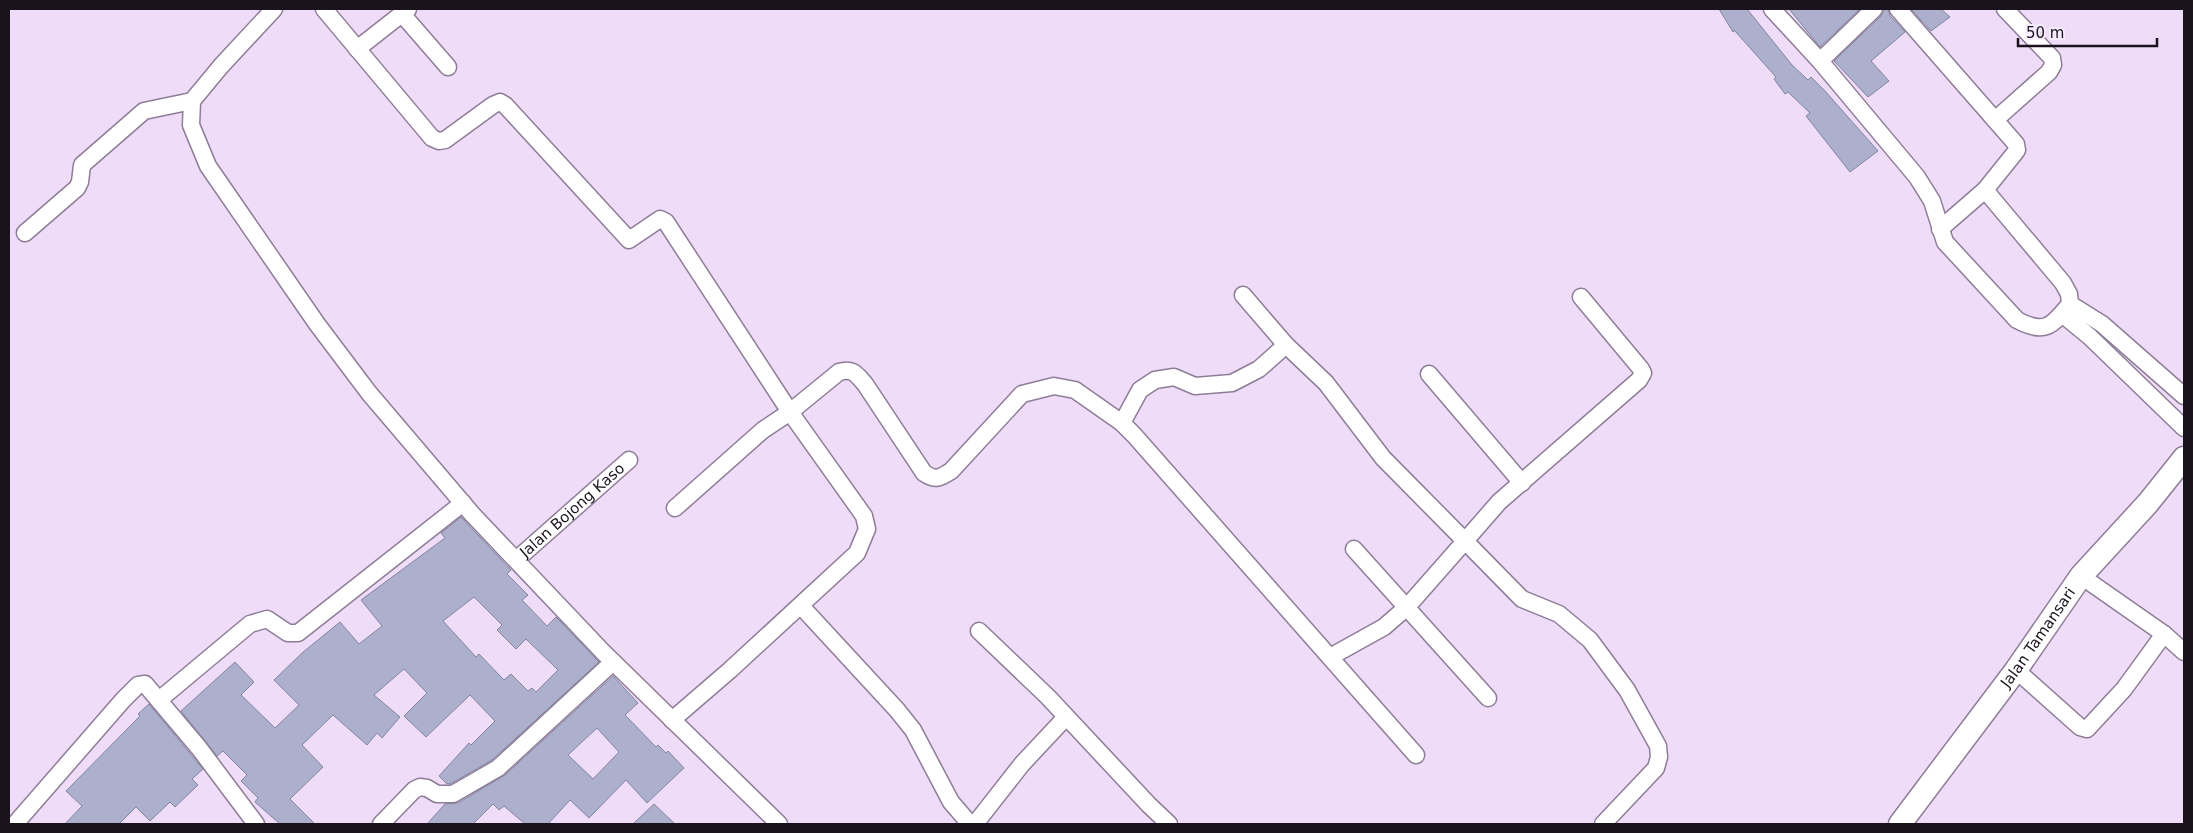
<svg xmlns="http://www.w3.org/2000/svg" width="2193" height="833" font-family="'DejaVu Sans',sans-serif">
	<rect width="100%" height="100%" fill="#eedcf8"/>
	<path fill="#adb0cd" stroke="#8284a0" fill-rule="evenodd" d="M1719,9h28l45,56 16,15 3,-3 14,14 53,60 -28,21 -44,-56 4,-3 -22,-21 -3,2 -11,-15 2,-2 -42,-47 -1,2z
		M1789,9h71l-40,38z
		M1884,9h4l2,7 15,16 -34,29 18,20 -21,16 -34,-36 47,-45z
		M1911,9h30l9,8 -19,14z
		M461,517l50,53 -4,4 21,21 -6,5 25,26 9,-9 43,45 -107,98 -42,24h-3l-8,-8 30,-33 2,2 24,-24 -25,-26 -44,42 -22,-21 23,-23 -23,-24 -30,26 26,22 -18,21 -5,-5 -10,12 -34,-30 -31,30 21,22 -33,32 25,25h-35l-25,-22 3,-4 -17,-17 6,-6 -24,-24 -6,5 -36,-45 54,-49 19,20 -13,13 34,33 24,-23 -25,-25 28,-27 38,-31 19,22 23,-18 -21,-26 84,-62 -4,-5zM474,597l28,28 -5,5 19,19 10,-10 32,31 -22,22 -4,-4 -4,3 -17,-17 -7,6 -25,-26 -3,3 -33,-36z
		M613,676l25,27 -13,12 31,32 2,-2 8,8 2,-2 16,17 -37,35 -21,-23 -37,38 -19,-18 -22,24h-23l-21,-18 -5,4 -6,-6 -20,20h-46l18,-20 13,-1 47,-28zM597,728l22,24 -26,27 -25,-24z
		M149,704l54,65 -11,10 6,6 -23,22 -5,-5 -20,19 -14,-14 -17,17h-54l17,-18 -16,-15 74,-75 -2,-2z
		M654,804l21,20h-42z"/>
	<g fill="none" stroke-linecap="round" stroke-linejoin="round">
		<g stroke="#8e7d97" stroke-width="19">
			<g id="minor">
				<path d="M274,9l-53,57 -29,35 -1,24 17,41 109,158 52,69 103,121 131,138 176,172"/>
				<path d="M324,9l108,129 7,3 6,-1 48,-35 7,-3 5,3 124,135 31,-21 6,3 124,190 49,-40c14,-4 17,2 26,12l59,89c12,8 16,5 27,-2l71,-77 32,-8 21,4 47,33 12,12 282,320"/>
				<path d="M1772,9l48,52 97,116 15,24 13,41 72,78c28,15 35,6 53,-16l-1,-10 -6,-11 -78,-93 29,-36 3,-4 -1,-6 -118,-135"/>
				<path d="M402,14l46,53"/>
				<path d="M357,49l51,-40"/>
				<path d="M1820,61l54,-52"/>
				<path d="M1995,120l54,-48 4,-7 -1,-7 -47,-49"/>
				<path d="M1940,229l45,-39"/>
				<path d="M25,233l52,-45 3,-6 2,-17 62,-54 48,-10"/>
				<path d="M1243,295l43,50"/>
				<path d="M2070,304l32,20 82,72"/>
				<path d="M2062,314l28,23 94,91"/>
				<path d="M1429,374l93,109"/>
				<path d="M1122,423l18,-33 15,-10 19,-3 21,9 37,-3 27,-14 27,-24 40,38 57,75 82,83 34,-39 140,-122 4,-7 -2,-4 -60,-72"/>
				<path d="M1354,549l134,149"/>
				<path id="s1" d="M516,560l113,-100"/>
				<path d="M2081,576l83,58 20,18"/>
				<path d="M801,606l96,104 16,20 38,72 19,22"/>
				<path d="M979,631l69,66 101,108 20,19"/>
				<path d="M1330,657l54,-30 23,-20 58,-66 57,58 37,15 31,26 37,50 31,56 1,11 -3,11 -53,56"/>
				<path d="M2016,670l64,57 7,2 37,-40 40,-55"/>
				<path d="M159,700l91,-76 17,-5 21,14h10l165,-130"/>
				<path d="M672,720l58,-50 127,-117 10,-24 -3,-13 -74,-104 -27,18 -88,78"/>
				<path d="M15,824l108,-124 15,-15 7,-1 54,64 57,76"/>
				<path d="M381,824l33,-34 6,-3 7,1 10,6h16l45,-26 115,-106"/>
				<path d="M975,824l47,-60 44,-47"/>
			</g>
		</g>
		<g stroke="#8e7d97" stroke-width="25">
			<g id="secondary">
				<path id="s2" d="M1900,824l116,-154 65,-94 67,-73 36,-45"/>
			</g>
		</g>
		<use href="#minor" stroke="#fff" stroke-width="16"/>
		<use href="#secondary" stroke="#fff" stroke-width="22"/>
	</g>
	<g text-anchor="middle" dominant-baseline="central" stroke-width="4" stroke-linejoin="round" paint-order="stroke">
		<g font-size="15" fill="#1a131d" stroke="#f7ecfd">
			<text stroke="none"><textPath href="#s1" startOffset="75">Jalan Bojong Kaso</textPath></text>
			<text stroke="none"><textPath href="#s2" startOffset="232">Jalan Tamansari</textPath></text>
		</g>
	</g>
	<rect width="2193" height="833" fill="none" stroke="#1a131d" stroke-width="20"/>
	<path d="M2018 38v8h139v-8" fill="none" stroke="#1a131d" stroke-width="2.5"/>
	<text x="2026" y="38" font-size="15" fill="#1a131d" stroke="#f7ecfd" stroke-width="4" paint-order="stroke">50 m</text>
</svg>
